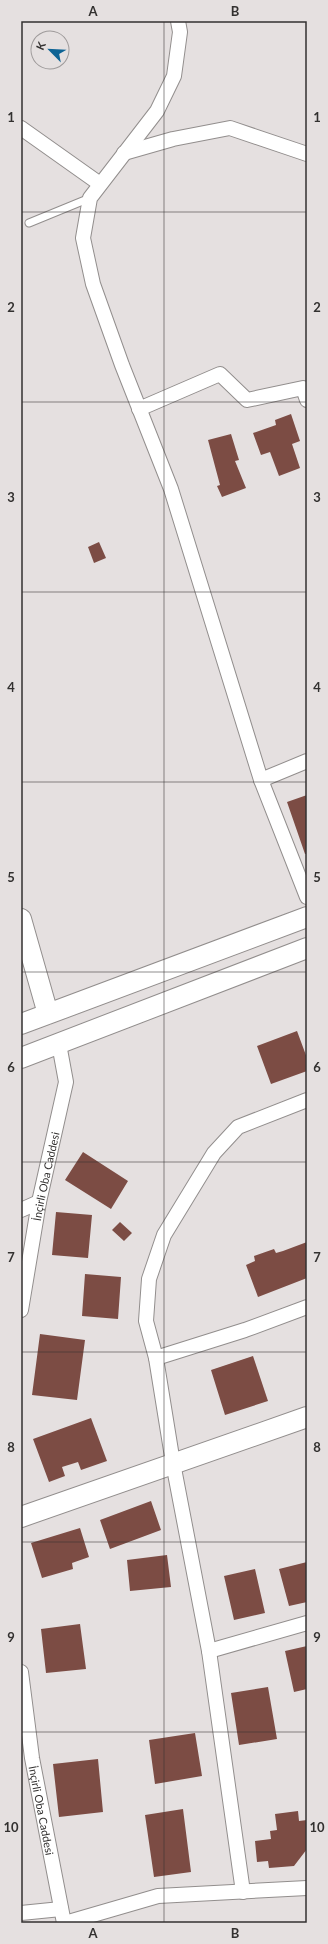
<svg xmlns="http://www.w3.org/2000/svg" width="328" height="1944" font-family="Lato,sans-serif">
	<rect width="100%" height="100%" fill="#e5e0e0"/>
	<path fill="#7c4c44" d="M291,414l9,27 -8,3 8,24 -21,8 -9,-24 -9,3 -8,-22 23,-8 -1,-5z
		M231,434l8,26 -4,1 11,27 -24,9 -5,-11 3,-1 -12,-45z
		M99,542l7,16 -12,5 -6,-16z
		M307,795v59h-2l-18,-52z
		M297,1031l10,27v13l-36,13 -14,-38z
		M83,1152l45,29 -17,28 -46,-29z
		M56,1212l36,3 -4,43 -36,-3z
		M120,1222l12,11 -8,8 -12,-11z
		M307,1242v36l-49,19 -12,-32 9,-4 -1,-5 20,-7 2,4 7,-2z
		M85,1274l36,3 -3,42 -36,-3z
		M40,1334l45,6 -8,60 -45,-5z
		M253,1356l15,45 -43,14 -14,-45z
		M91,1418l16,43 -26,9 -3,-8 -16,5 3,9 -16,6 -16,-43z
		M151,1501l10,29 -51,19 -10,-29z
		M80,1528l9,29 -17,6 1,6 -31,9 -11,-35z
		M167,1555l4,32 -41,4 -3,-31z
		M307,1562v40l-18,4 -10,-37z
		M255,1569l10,44 -31,7 -10,-44z
		M80,1624l6,45 -40,4 -5,-44z
		M307,1646v43l-13,3 -9,-41z
		M268,1687l9,52 -38,6 -8,-52z
		M195,1733l7,43 -47,8 -6,-44z
		M98,1759l5,53 -44,5 -6,-53z
		M183,1809l8,63 -37,5 -9,-62z
		M298,1811l1,10 8,-1v29l-13,17 -25,2 -1,-7 -11,1 -2,-21 16,-2 -1,-8 7,-1 -2,-16z"/>
	<g fill="none" stroke-linecap="round" stroke-linejoin="round">
		<g stroke="#928e8d" stroke-width="9">
			<path id="lane" d="M29,223l61,-25"/>
		</g>
		<g stroke="#928e8d" stroke-width="16">
			<g id="street">
				<path d="M178,21l2,11 -6,44 -17,35 -67,87 -7,40 10,46 29,81 49,124 90,291 46,117"/>
				<path d="M21,128l79,56"/>
				<path d="M124,153l49,-14 57,-11 77,26"/>
				<path d="M139,409l81,-35 27,26 56,-12 4,12"/>
				<path d="M261,780l46,-19"/>
				<path d="M21,1210l18,-8"/>
				<path id="s1" d="M21,1310l18,-108 27,-120 -7,-38"/>
				<path d="M156,1358l89,-28 62,-23"/>
				<path d="M209,1651l98,-28"/>
				<path id="s2" d="M21,1672l11,86 32,165"/>
				<path d="M243,1892l-34,-241 -36,-188 -17,-105 -10,-37 3,-42 15,-44 50,-82 24,-26 69,-27"/>
				<path d="M21,1913l40,-4"/>
				<path d="M65,1923l93,-27 149,-8"/>
			</g>
		</g>
		<g stroke="#928e8d" stroke-width="22">
			<path id="secondary" d="M21,919l27,95
				M21,1024l286,-107
				M21,1058l286,-110
				M21,1517l286,-100"/>
		</g>
		<use href="#lane" stroke="#fff" stroke-width="7"/>
		<use href="#street" stroke="#fff" stroke-width="14"/>
		<use href="#secondary" stroke="#fff" stroke-width="20"/>
	</g>
	<path fill="none" stroke="#333130" stroke-width="1" stroke-opacity="0.55" d="M164,21v1902M21,212h286M21,402h286M21,592h286M21,782h286M21,972h286M21,1162h286M21,1352h286M21,1542h286M21,1732h286"/>
	<g text-anchor="middle" dominant-baseline="central" stroke-width="4" stroke-linejoin="round" paint-order="stroke">
		<g font-size="11" fill="#333130" stroke="#e5e0e0">
			<text stroke="none"><textPath href="#s1" startOffset="136">İnçirli Oba Caddesi</textPath></text>
			<text stroke="none"><textPath href="#s2" startOffset="140">İnçirli Oba Caddesi</textPath></text>
		</g>
	</g>
	<rect width="328" height="1944" fill="none" stroke="#e5e0e0" stroke-width="44"/>
	<g transform="translate(50 50) rotate(294)"><circle r="19" fill="#e5e0e0" stroke="#9e9a9a"/>
	<path d="M0-3L7 15L0 10L-7 15Z" fill="#0f6495"/>
	<text y="-6" font-size="11" font-weight="bold" text-anchor="middle" fill="#333130">K</text>
	</g>
	<rect x="22" y="22" width="284" height="1900" fill="none" stroke="#333130" stroke-width="1.5"/>
	<g font-size="13" text-anchor="middle" font-weight="bold" fill="#333130">
		<text x="93" y="16">A</text>
		<text x="235" y="16">B</text>
		<text x="11" y="122">1</text>
		<text x="317" y="122">1</text>
		<text x="11" y="312">2</text>
		<text x="317" y="312">2</text>
		<text x="11" y="502">3</text>
		<text x="317" y="502">3</text>
		<text x="11" y="692">4</text>
		<text x="317" y="692">4</text>
		<text x="11" y="882">5</text>
		<text x="317" y="882">5</text>
		<text x="11" y="1072">6</text>
		<text x="317" y="1072">6</text>
		<text x="11" y="1262">7</text>
		<text x="317" y="1262">7</text>
		<text x="11" y="1452">8</text>
		<text x="317" y="1452">8</text>
		<text x="11" y="1642">9</text>
		<text x="317" y="1642">9</text>
		<text x="11" y="1832">10</text>
		<text x="317" y="1832">10</text>
		<text x="93" y="1938">A</text>
		<text x="235" y="1938">B</text>
	</g>
</svg>
